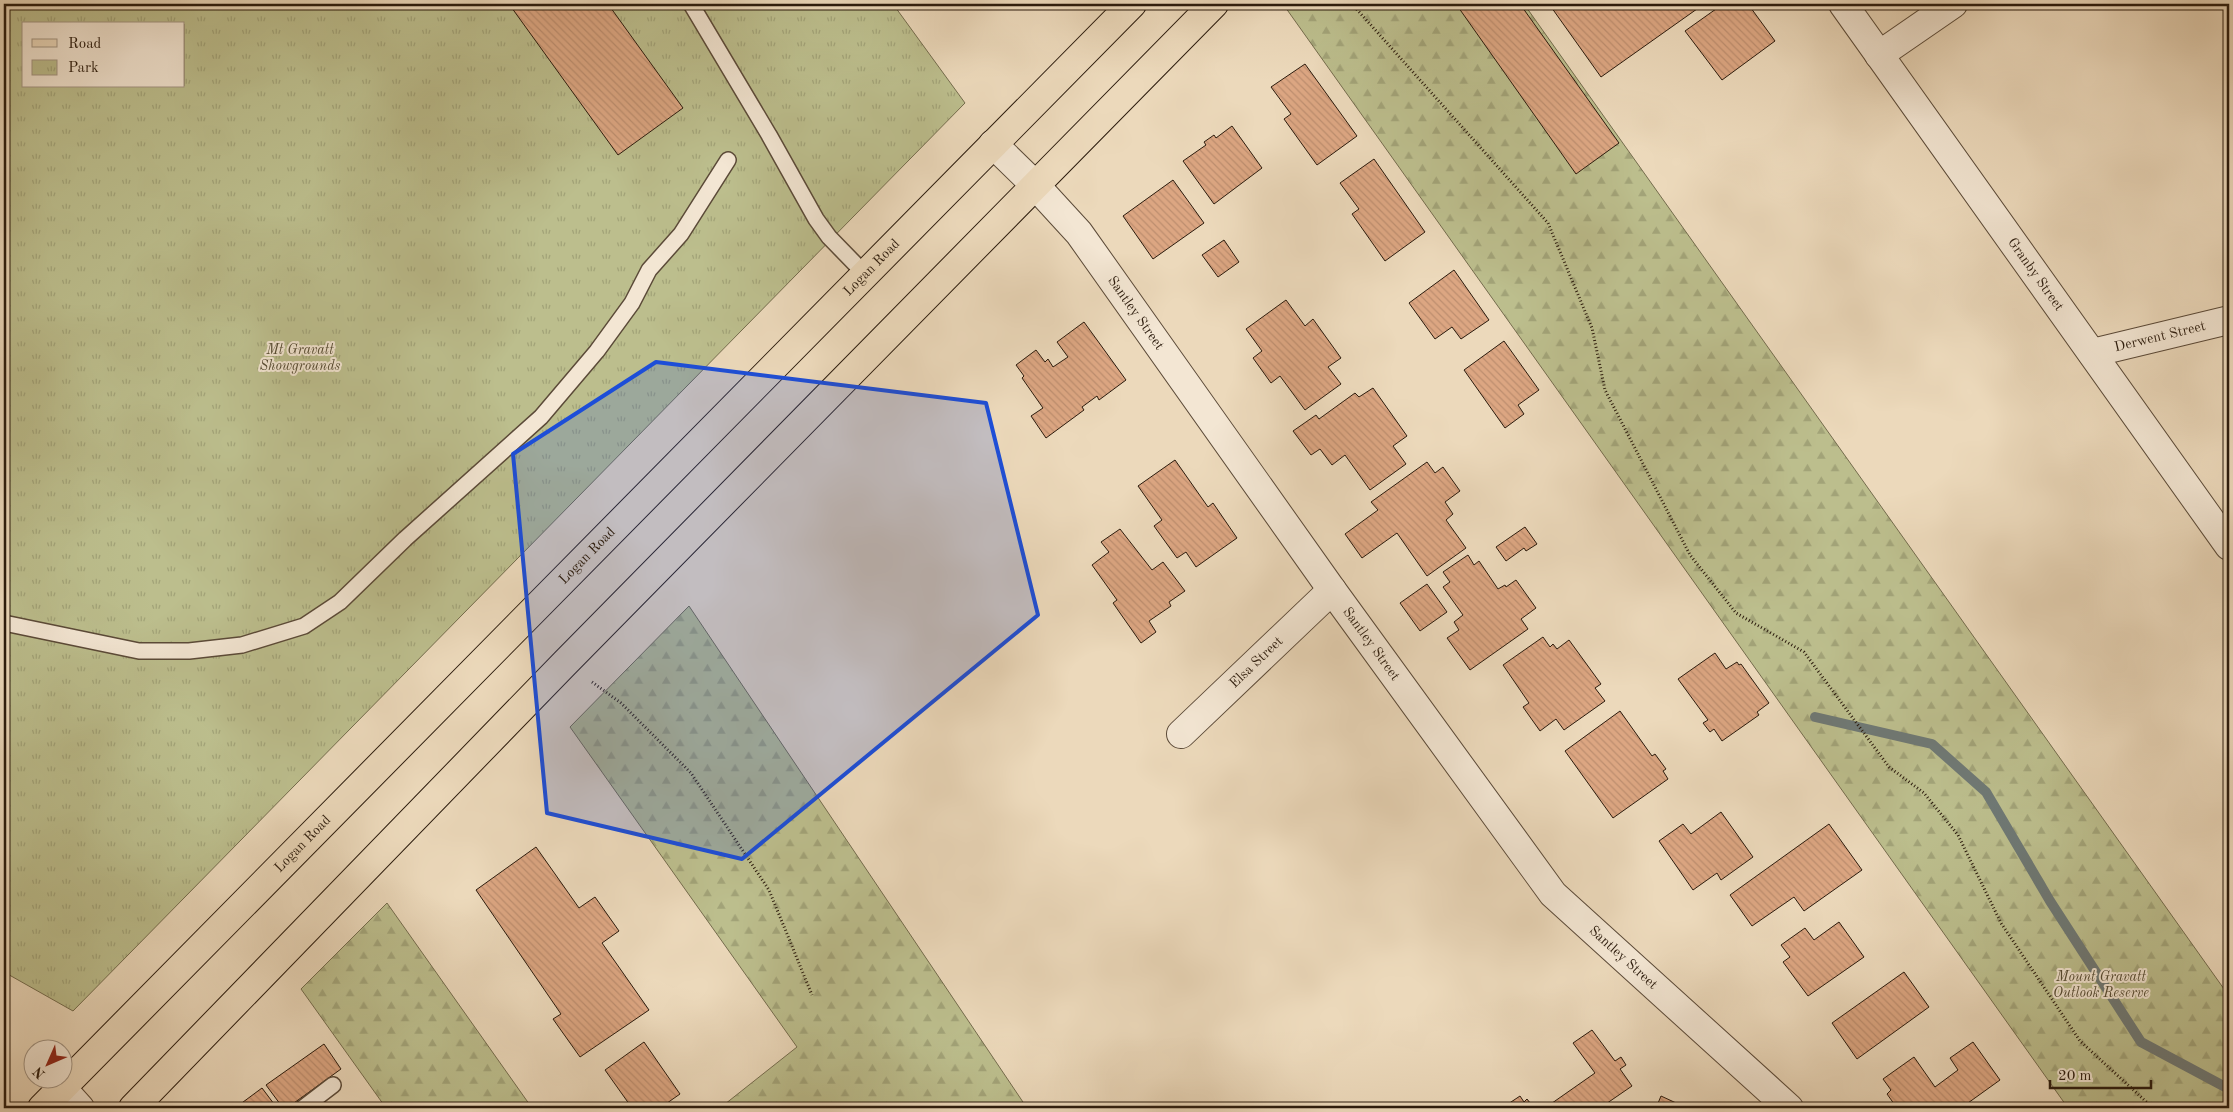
<svg xmlns="http://www.w3.org/2000/svg" width="2233" height="1112" font-family="'Old Standard TT',serif">
	<defs>
		<pattern id="forest-firs" width="22" height="20" patternUnits="userSpaceOnUse" patternTransform="scale(1.25)"><rect width="22" height="20" fill="#bcbe8d"/><path d="M5 1l3.5 6h-7zM16 11l3.5 6h-7z" fill="#a2a378"/></pattern>
		<pattern id="park-tufts" width="24" height="20" patternUnits="userSpaceOnUse" patternTransform="scale(1.25)"><rect width="24" height="20" fill="#bcbe8d"/><path d="M3 7l-1-3M5 7V3M7 7l1-3M15 17l-1-3M17 17v-4M19 17l1-3" fill="none" stroke="#a2a378"/></pattern>
		<pattern id="building-back-hatch" width="6" height="6" patternUnits="userSpaceOnUse" patternTransform="scale(1.25)"><rect width="6" height="6" fill="#dca682"/><path d="M-1 5l2 2M0 0l6 6M5-1l2 2" fill="none" stroke="#bd8e6f"/></pattern>
	</defs>
	<rect width="100%" height="100%" fill="#ecd9bb"/>
	<filter id="stains"><feTurbulence type="fractalNoise" baseFrequency=".004" numOctaves="4"/><feColorMatrix values="0 0 0 0 .2 0 0 0 0 .09 0 0 0 0 .02 0 0 0 .5 -.17"/></filter>
	<radialGradient id="worn" r=".72"><stop offset=".6" stop-color="#630" stop-opacity="0"/><stop offset="1" stop-color="#630" stop-opacity=".3"/></radialGradient>
	<path fill="url(#forest-firs)" stroke="#746c4d" d="M1283,4h241l705,992v112h-161z
		M689,606l338,502h-307l77,-61 -227,-320z
		M387,903l145,205h-146l-85,-119z"/>
	<path fill="url(#park-tufts)" stroke="#746c4d" fill-rule="evenodd" d="M4,4h889l72,99 -892,908 -69,-39zM24,24h160v62h-160z"/>
	<g fill="none" stroke-linecap="round" stroke-linejoin="round">
		<path stroke="#6f7975" stroke-width="10" d="M1815,717l117,27 54,48 64,109 91,141 88,47"/>
	</g>
	<path fill="url(#building-back-hatch)" stroke="#2b1b0d" d="M509,4h99l75,104 -65,47z
		M1456,4h64l99,139 -43,31z
		M1549,4h155l-103,73z
		M1723,4h25l27,37 -53,39 -37,-49z
		M1305,64l52,72 -40,29 -33,-46 7,-5 -20,-27z
		M1232,126l30,42 -48,36 -31,-43 23,-16 -2,-3 10,-7 2,3z
		M1374,159l51,73 -40,29 -33,-47 7,-5 -19,-26z
		M1173,180l31,43 -51,36 -30,-43z
		M1224,240l15,22 -21,15 -16,-22z
		M1454,270l35,50 -28,19 -9,-12 -17,12 -26,-36z
		M1286,300l19,26 8,-7 28,39 -13,9 13,17 -36,26 -25,-34 -9,7 -18,-25 9,-7 -16,-22z
		M1084,322l42,58 -27,20 -2,-4 -15,11 2,3 -38,28 -15,-22 12,-8 -21,-30 2,-2 -8,-11 20,-15 9,12 3,-3 5,8 15,-10 -11,-15z
		M1504,341l35,49 -21,15 6,9 -19,14 -41,-58z
		M1373,388l34,48 -14,10 13,18 -36,26 -25,-35 -13,10 -12,-16 -9,6 -18,-24 23,-16 3,4 36,-26 4,4z
		M1175,460l33,47 5,-4 24,35 -41,29 -10,-15 -9,6 -23,-32 8,-6 -24,-34z
		M1427,462l8,11 8,-6 17,24 -15,11 8,12 -7,6 20,28 -39,28 -30,-43 -35,25 -17,-24 33,-24 -7,-8z
		M1525,527l12,17 -11,7 -2,-3 -18,13 -10,-14z
		M1120,529l32,41 11,-8 22,29 -16,11 2,4 -22,15 7,11 -15,11 -28,-40 4,-3 -25,-35 17,-13 -8,-10z
		M1468,555l6,10 5,-4 19,28 7,-4 1,2 10,-7 20,28 -15,11 7,10 -58,41 -23,-32 12,-8 -5,-8 9,-7 -20,-28 7,-5 -7,-10z
		M1427,584l20,28 -27,19 -20,-28z
		M1543,637l7,10 3,-3 4,5 12,-9 32,44 -6,4 10,13 -41,29 -8,-11 -16,12 -17,-24 6,-4 -26,-38z
		M1715,653l11,16 11,-7 2,3 2,-1 28,39 -12,9 2,3 -37,26 -8,-12 -4,3 -7,-9 5,-3 -30,-41z
		M1620,711l32,45 3,-2 11,15 -3,2 5,8 -55,39 -48,-67z
		M1721,812l32,45 -32,23 -4,-7 -24,17 -34,-49 24,-17 8,10z
		M1829,824l33,46 -58,41 -10,-14 -42,29 -22,-31z
		M536,847l43,61 16,-11 24,34 -17,12 47,67 -69,47 -27,-38 8,-5 -85,-124z
		M1839,922l25,35 -56,39 -25,-34 7,-5 -9,-12 24,-17 9,12z
		M1904,972l25,35 -72,52 -25,-36z
		M1592,1030l23,31 6,-4 5,8 -6,4 12,17 -32,22h-55l50,-35 -22,-30z
		M644,1042l36,52 -20,14h-28l-27,-38z
		M1973,1042l27,38 -39,28h-64l-10,-14 4,-4 -8,-11 31,-22 21,30 23,-17 -8,-12z
		M324,1044l17,25 -54,39h-4l-17,-23z
		M262,1088l15,20h-42z
		M1520,1096l4,6 3,-3 7,9h-32z
		M1661,1096l26,12h-31z"/>
	<g fill="none" stroke-linecap="round" stroke-linejoin="round">
		<g stroke="#5b4a38" stroke-width="18">
			<path id="service" d="M691,4l78,131 47,84 13,18 36,37
				M4,623l135,28h50l53,-6 62,-19 36,-24 65,-63 136,-122 56,-66 35,-48 17,-33 32,-36 47,-74
				M303,1108l30,-23"/>
		</g>
		<g stroke="#5b4a38" stroke-width="30">
			<g id="minor">
				<path id="s1" d="M1843,4l386,542"/>
				<path d="M1879,55l74,-51"/>
				<path id="s2" d="M993,144l42,41 44,48 253,357 221,304 236,214"/>
				<path id="s3" d="M2092,353l137,-33"/>
				<path id="s4" d="M1181,734l151,-144"/>
				<path d="M62,1088l18,20"/>
			</g>
		</g>
		<g stroke="#2b1b0d" stroke-width="30">
			<g id="primary">
				<path id="s5" d="M42,1108l1090,-1104"/>
				<path d="M133,1108l432,-445 649,-659"/>
			</g>
		</g>
		<path stroke="#2b1b0d" stroke-width="3" stroke-dasharray="1 2.5" stroke-linecap="butt" d="M1352,4l196,219 44,105 13,62 85,165 46,58 68,39 85,115 35,26 34,42 43,88 79,118 73,67
			M592,682l29,21 70,70 78,117 43,105"/>
		<use href="#service" stroke="#f3e6d3" stroke-width="15"/>
		<use href="#minor" stroke="#f3e6d3" stroke-width="28"/>
		<use href="#primary" stroke="#ecd9bb" stroke-width="28"/>
	</g>
	<path fill="#1d4ed8" fill-opacity="0.2" stroke="#1d4ed8" stroke-width="4" stroke-linejoin="round" d="M656,362l330,41 52,212 -296,244 -195,-46 -34,-359z"/>
	<g text-anchor="middle" dominant-baseline="central" stroke-width="4" stroke-linejoin="round" paint-order="stroke">
		<g font-size="14" fill="#2b1b0d" stroke="#f3e6d3">
			<text stroke="none"><textPath href="#s5" startOffset="1181">Logan Road</textPath></text>
			<text stroke="none"><textPath href="#s1" startOffset="332">Granby Street</textPath></text>
			<text stroke="none"><textPath href="#s2" startOffset="222">Santley Street</textPath></text>
			<text stroke="none"><textPath href="#s3" startOffset="70">Derwent Street</textPath></text>
			<text stroke="none"><textPath href="#s5" startOffset="776">Logan Road</textPath></text>
			<text stroke="none"><textPath href="#s2" startOffset="628">Santley Street</textPath></text>
			<text stroke="none"><textPath href="#s4" startOffset="104">Elsa Street</textPath></text>
			<text stroke="none"><textPath href="#s5" startOffset="371">Logan Road</textPath></text>
			<text stroke="none"><textPath href="#s2" startOffset="1032">Santley Street</textPath></text>
		</g>
		<g font-size="14" font-style="italic" fill="#564c33" stroke="#f3e6d3">
			<text x="300" y="350">Mt Gravatt<tspan x="300" dy="16">Showgrounds</tspan></text>
			<text x="2101" y="977">Mount Gravatt<tspan x="2101" dy="16">Outlook Reserve</tspan></text>
		</g>
	</g>
	<rect width="2233" height="1112" fill="none" stroke="#ecd9bb" stroke-width="20"/>
	<rect x="5" y="5" width="2223" height="1102" fill="none" stroke="#2b1b0d" stroke-width="2.5"/>
	<rect x="10" y="10" width="2213" height="1092" fill="none" stroke="#2b1b0d"/>
	<rect x="22" y="22" width="162" height="65" fill="#f3e6d3" stroke="#a39584"/>
	<rect x="32" y="39" width="25" height="8" fill="#ecd9bb" stroke="#a39584"/>
	<text x="68" y="48" font-size="15" fill="#2b1b0d">Road</text>
	<rect x="32" y="60" width="25" height="15" fill="url(#park-tufts)" stroke="#a39584"/>
	<text x="68" y="72" font-size="15" fill="#2b1b0d">Park</text>
	<g transform="translate(48 1064) rotate(225)"><circle r="24" fill="#f3e6d3" stroke="#a39584"/>
	<path d="M0-4L9 19L0 12L-9 19Z" fill="#8f2418"/>
	<text y="-8" font-size="14" font-weight="bold" text-anchor="middle" fill="#2b1b0d">N</text>
	</g>
	<path d="M2050 1080v8h101v-8" fill="none" stroke="#2b1b0d" stroke-width="2.5"/>
	<text x="2058" y="1080" font-size="15" fill="#2b1b0d" stroke="#f3e6d3" stroke-width="4" paint-order="stroke">20 m</text>
	<rect width="100%" height="100%" filter="url(#stains)"/>
	<rect width="100%" height="100%" fill="url(#worn)"/>
</svg>
